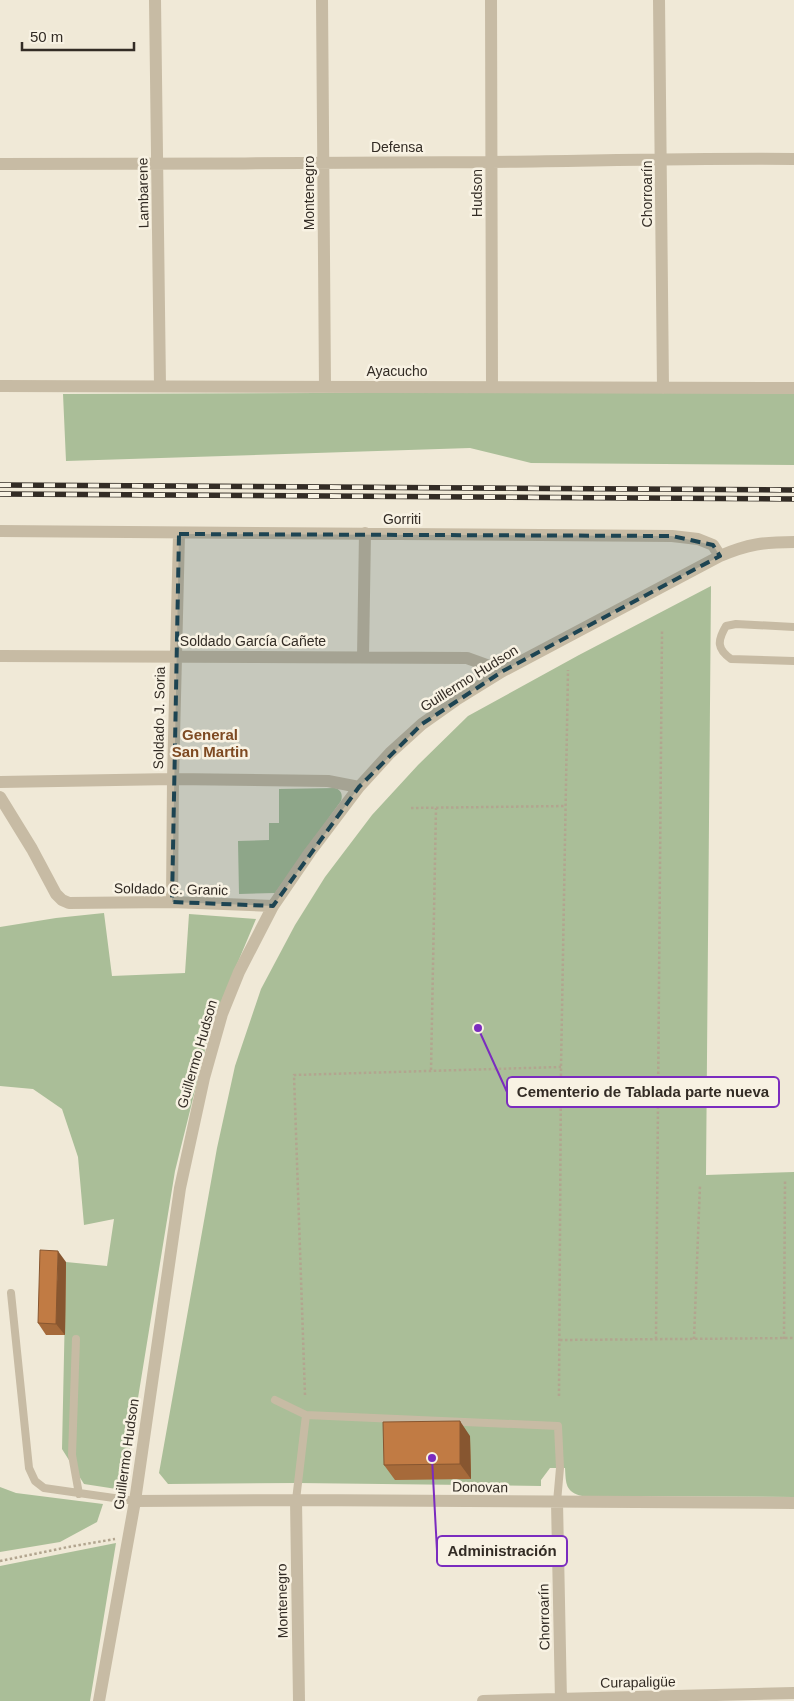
<svg xmlns="http://www.w3.org/2000/svg" width="794" height="1701" font-family="Arial,sans-serif">
	<rect width="100%" height="100%" fill="#f0e9d7"/>
	<path fill="#aabe98" d="M794,391v74l-263,-2 -61,-15 -404,13 -3,-67z
		M711,586l-5,589 88,-3v325l-212,-1c-17,-4 -16,-13 -17,-28h-15l-9,12v6l-243,-3 -130,1 -9,-11 58,-325 18,-82 26,-77 34,-64 30,-48 47,-62 46,-50 50,-49 111,-61z
		M335,788c6,2 8,6 6,13l-66,92 -36,1 -1,-53 31,-1v-17h10v-34z
		M104,913l8,63 73,-3 4,-59 67,5 -45,107 -36,145 -52,319 -39,-6 -22,-35 4,-187 41,4 7,-47 -30,6 -6,-68 -16,-48 -29,-20 -33,-3v-159l56,-9z
		M0,1487l16,6 87,11 -6,18 -37,20 -60,10z
		M116,1543l-26,158h-90v-135z"/>
	<g fill="none" stroke-linecap="round" stroke-linejoin="round">
		<path stroke="#b2a58f" stroke-width="2.5" stroke-dasharray="2.5 2.5" stroke-linecap="butt" d="M411,808l155,-2
			M431,1070l5,-262
			M656,1339l6,-708
			M694,1339l6,-154
			M784,1339l1,-158
			M560,1340l234,-2
			M305,1395l-11,-320 267,-8
			M559,1396l2,-329 7,-397
			M0,1561l68,-14 47,-8"/>
		<path stroke="#c7bba4" stroke-width="8" d="M794,627l-58,-3 -10,2c-9,15 -9,23 5,33l63,2
			M11,1293l18,175 6,13 9,7 91,13
			M76,1339l-4,116 7,39
			M275,1400l31,15 252,11 2,42 -3,34
			M296,1500l10,-85"/>
		<path stroke="#c7bba4" stroke-width="12" d="M155,0l5,386
			M322,0l3,386
			M491,0l1,386
			M659,0l4,388
			M0,164c164,0 327,-1 491,-2 101,-1 202,-4 303,-3
			M0,386l794,2
			M0,531l672,5 26,3 15,6 7,11c28,-12 44,-14 74,-14
			M0,656l467,2 36,13
			M363,657l2,-124
			M0,782l173,-3 155,2 31,6
			M0,797l32,52 24,45 6,6 7,3 103,-1 101,4
			M172,902l1,-123 6,-245
			M296,1500l3,201
			M135,1501l161,-1 498,3
			M557,1502l4,199
			M99,1701l36,-200 45,-313 24,-110 18,-64 17,-42 34,-66 37,-54 49,-65 31,-34 32,-29 34,-24 47,-29 217,-115
			M483,1701l311,-8"/>
		<g stroke="#332c25" stroke-width="5.5">
			<path id="rail" d="M0,485l794,5
				M0,494l794,5"/>
		</g>
		<use href="#rail" stroke="#f8f2e3" stroke-width="4" stroke-dasharray="11" stroke-linecap="butt"/>
	</g>
	<path fill="#a66a3a" d="M66,1262l-1,73h-19l-8,-12z
		M470,1436l1,43 -76,1 -11,-15z"/>
	<path fill="#875630" d="M58,1251l8,11 -1,73 -9,-11z
		M460,1421l10,15 1,43 -11,-15z"/>
	<path fill="#c17b44" stroke="#875630" d="M40,1250l18,1 -2,73 -18,-1z
		M460,1421v43l-76,1 -1,-43z"/>
	<path fill="#1d4452" fill-opacity="0.2" stroke="#1d4452" stroke-width="4" stroke-dasharray="10 6" stroke-linejoin="round" d="M179,534l493,2 41,9 7,11 -217,115 -81,53 -63,63 -86,119 -101,-4z"/>
	<g text-anchor="middle" dominant-baseline="central" stroke-width="5" stroke-linejoin="round" paint-order="stroke">
		<g font-size="14" fill="#332c25" stroke="#f8f2e3">
			<text x="397" y="147">Defensa</text>
			<text transform="translate(143 193) rotate(-91)">Lambarene</text>
			<text transform="translate(309 193) rotate(-90)">Montenegro</text>
			<text transform="translate(477 193) rotate(-90)">Hudson</text>
			<text transform="translate(647 194) rotate(-90)">Chorroarín</text>
			<text x="397" y="371">Ayacucho</text>
			<text x="402" y="519">Gorriti</text>
			<text x="253" y="641">Soldado García Cañete</text>
			<text transform="translate(469 678) rotate(-32)">Guillermo Hudson</text>
			<text transform="translate(159 718) rotate(-89)">Soldado J. Soria</text>
			<text transform="translate(171 889) rotate(1)">Soldado C. Granic</text>
			<text transform="translate(197 1054) rotate(-74)">Guillermo Hudson</text>
			<text transform="translate(126 1454) rotate(-82)">Guillermo Hudson</text>
			<text transform="translate(480 1487) rotate(1)">Donovan</text>
			<text transform="translate(282 1601) rotate(-91)">Montenegro</text>
			<text transform="translate(544 1617) rotate(-91)">Chorroarín</text>
			<text transform="translate(638 1682) rotate(-1)">Curapaligüe</text>
		</g>
		<g font-size="15" font-weight="bold" fill="#7e4a22" stroke="#f8f2e3">
			<text x="210" y="734">General<tspan x="210" dy="17">San Martin</tspan></text>
		</g>
	</g>
	<path fill="none" stroke="#7b2cbf" stroke-width="2" d="M478 1028L507 1092M432 1458L437 1551"/>
	<g fill="#7b2cbf" stroke="#f8f2e3" stroke-width="2">
		<circle cx="478" cy="1028" r="5"/>
		<circle cx="432" cy="1458" r="5"/>
	</g>
	<g fill="#f8f2e3" stroke="#7b2cbf" stroke-width="2">
		<rect x="507" y="1077" width="272" height="30" rx="5"/>
		<rect x="437" y="1536" width="130" height="30" rx="5"/>
	</g>
	<g font-size="15" text-anchor="middle" font-weight="bold" fill="#332c25">
		<text x="643" y="1097">Cementerio de Tablada parte nueva</text>
		<text x="502" y="1556">Administración</text>
	</g>
	<path d="M22 42v8h112v-8" fill="none" stroke="#332c25" stroke-width="2.5"/>
	<text x="30" y="42" font-size="15" fill="#332c25" stroke="#f8f2e3" stroke-width="4" paint-order="stroke">50 m</text>
</svg>
